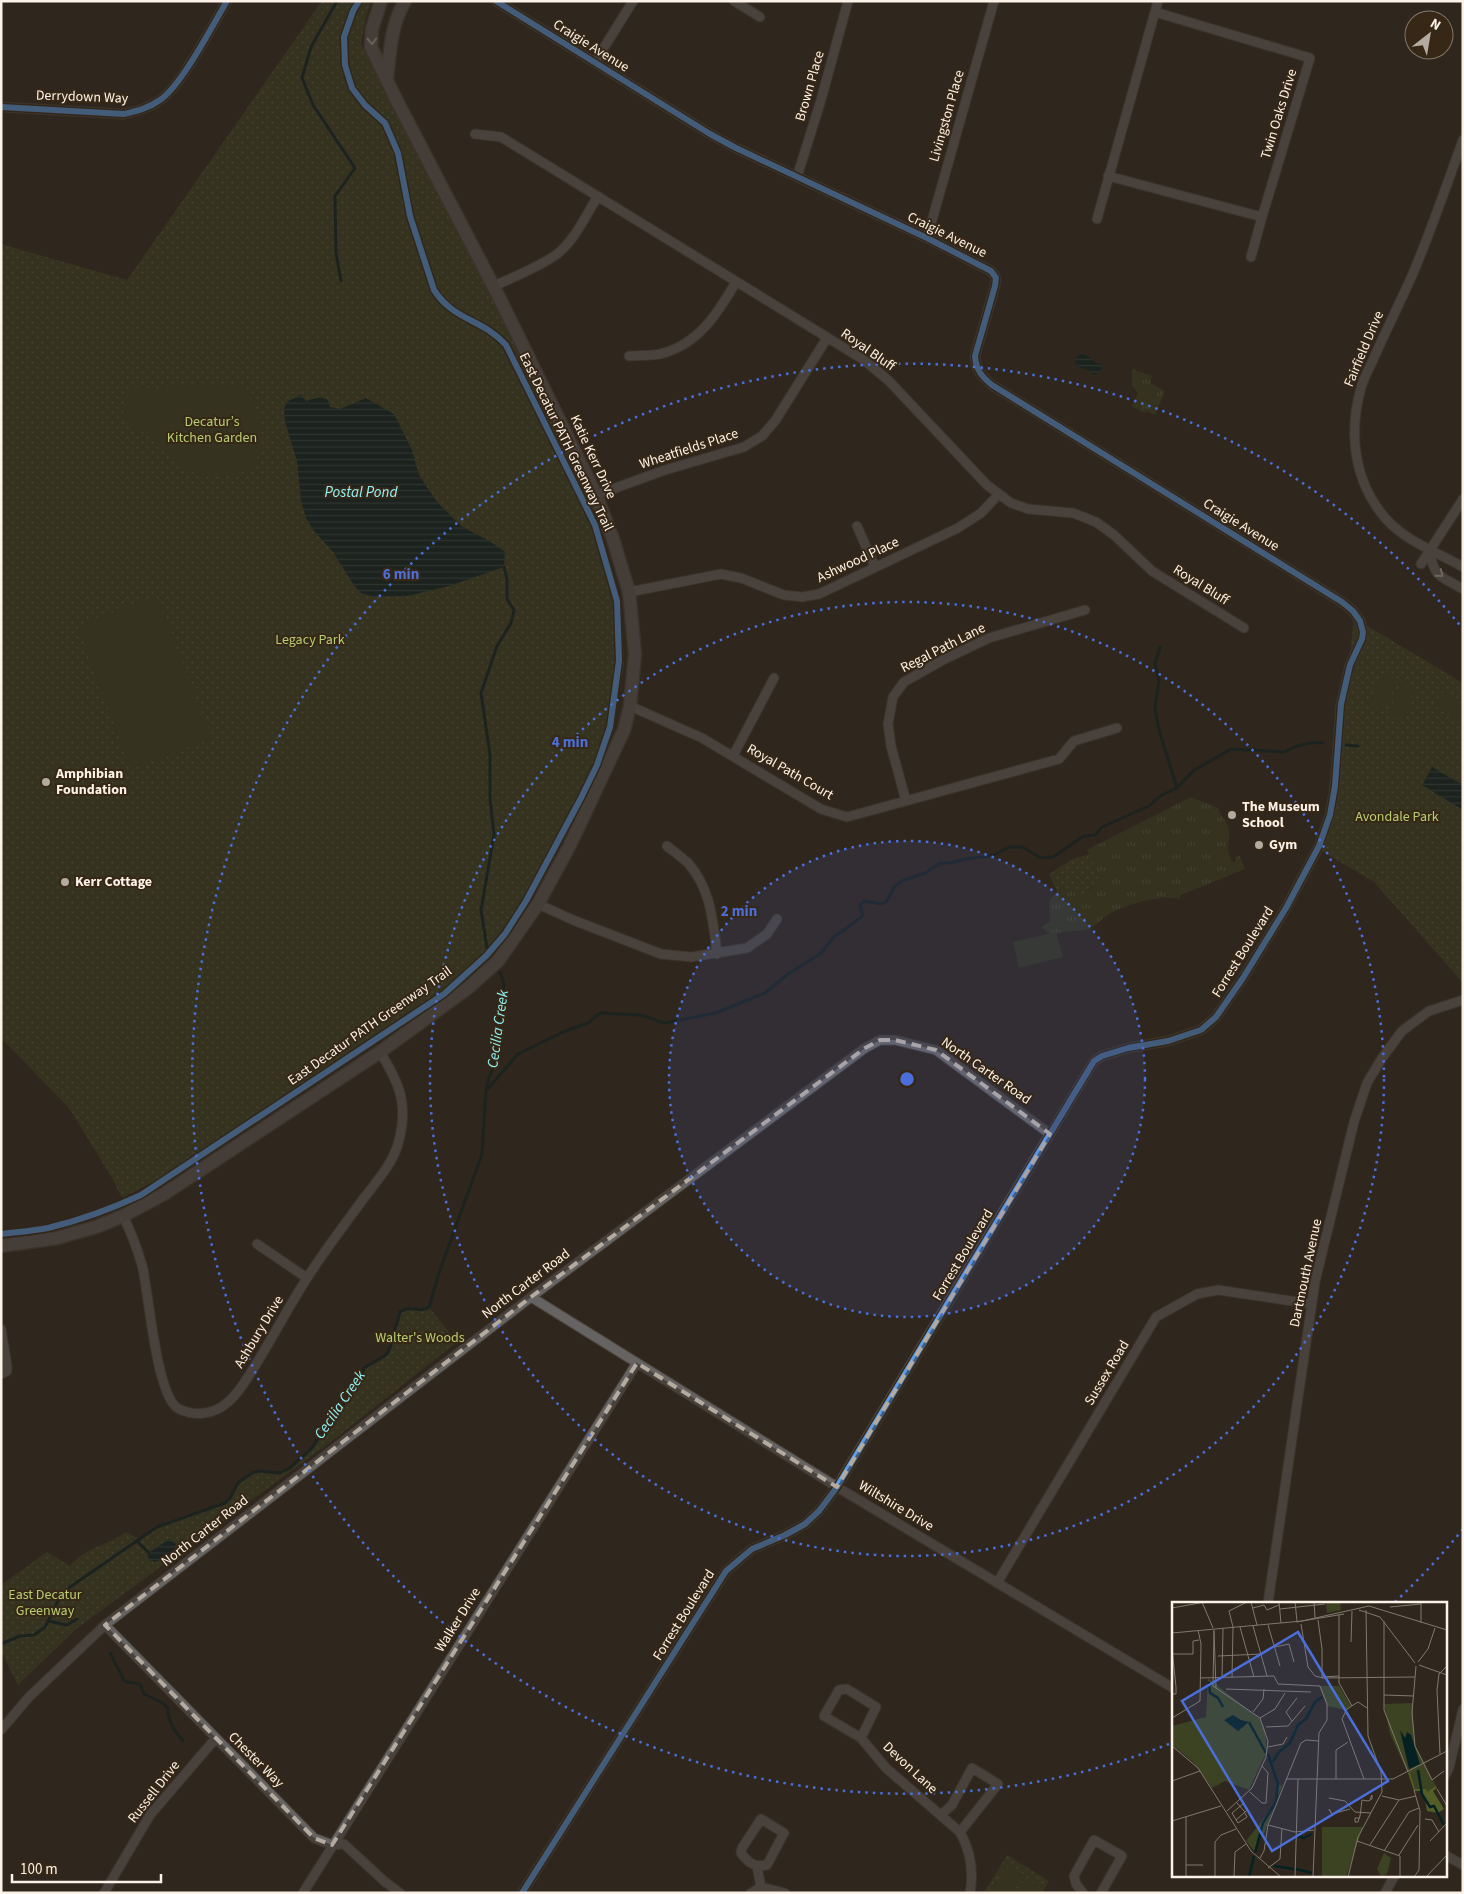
<svg xmlns="http://www.w3.org/2000/svg" width="1464" height="1894" font-family="'Source Sans 3',sans-serif">
	<defs>
		<pattern id="grass-tufts" width="24" height="20" patternUnits="userSpaceOnUse" patternTransform="scale(1.25)"><rect width="24" height="20" fill="#3c4323"/><path d="M3 7l-1-3M5 7V3M7 7l1-3M15 17l-1-3M17 17v-4M19 17l1-3" fill="none" stroke="#595f43"/></pattern>
		<pattern id="park-dots" width="8" height="8" patternUnits="userSpaceOnUse" patternTransform="scale(1.25)"><rect width="8" height="8" fill="#3c4323"/><path d="M2 2h.1M6 6h.1" fill="none" stroke="#595f43" stroke-width="1.8" stroke-linecap="round"/></pattern>
		<pattern id="water-rules" width="6" height="5" patternUnits="userSpaceOnUse" patternTransform="scale(1.25)"><rect width="6" height="5" fill="#062122"/><path d="M0 2.5h6" fill="none" stroke="#2b4242"/></pattern>
	</defs>
	<rect width="100%" height="100%" fill="#2f261d"/>
	<path fill="url(#grass-tufts)" d="M1132,369l20,7 -2,7 15,8 -10,24 -9,-4 -2,2 -12,-7 6,-13 -6,-8z
		M1191,797l27,11c2,7 7,11 10,18 5,11 -5,20 4,35l3,1 1,-5 4,-1 5,13 -64,26 -2,4c-16,-6 -54,6 -68,14 -8,4 -15,14 -23,16 -12,3 -26,2 -39,5l-8,-7 9,-6 -1,-20 8,-10 15,-2 5,6 25,-12 -15,-33z"/>
	<path fill="url(#park-dots)" d="M322,1h49l-6,20 -4,23 223,433 37,125 3,62 -12,64 -71,152 -37,57 -74,68 -84,51 -175,117 -49,25 -10,-20 -43,-70 -68,-70v-794l126,36z
		M1354,618l109,65v300l-89,-101 -54,-32 10,-20z
		M1089,854l13,29 -14,6 -6,6h-5l-5,-6 -15,2 -8,-17 22,-14z
		M429,1307l28,35 -125,99 -256,188 -58,56 -17,-34v-66l46,-33 23,14c17,-20 37,-20 56,-34l13,7 27,-17 59,-19 5,-5 8,-15 14,-10 6,-2 22,2 10,-5 20,-18 50,-68 4,-14 4,-4 10,-3 8,-7 4,-6 10,-36c10,-7 20,2 29,-5z
		M1007,1855l42,26 -7,12h-58z"/>
	<path fill="#3c4323" d="M199,383l45,3c11,11 20,48 16,63 -1,8 -7,15 -11,22l-46,6 -21,-11 -17,-18 -43,-31 8,-30 32,2 13,-4z
		M156,596l56,142 -81,31 -53,-143z
		M1384,672l15,7 -16,32 -15,-8z
		M1403,681l15,8 -16,31 -14,-7z
		M1443,692l20,11v19l-28,-16z
		M1056,932l7,25 -44,11 -6,-26z
		M1006,1866l15,9 -11,18h-19z
		M1025,1878l14,8 -4,7h-19z"/>
	<path fill="url(#water-rules)" d="M1081,353c9,1 11,11 21,11 0,5 -2,10 -8,11 -5,-7 -12,-5 -18,-10l-1,-7z
		M301,395l5,6 14,-4 8,3 2,7 10,2 26,-11 28,16 18,36 7,25 18,27 24,24 30,16 14,10 -1,15 -55,19 -41,10 -33,1 -14,-4 -8,-9 -20,-32 -19,-21 -8,-13 -5,-17 -4,-40 -12,-39 -1,-14 4,-7z
		M1432,767l31,18v25l-41,-25z
		M169,1539l7,5c-1,10 -13,15 -21,18l-6,-2 -2,-4 3,-4z"/>
	<g fill="none" stroke-linecap="round" stroke-linejoin="round">
		<path stroke="#062122" stroke-width="3" d="M337,1l-26,46 -9,31 11,27 42,63 -20,28 1,57 5,28
			M1160,647l-5,17 4,16 -4,28 4,22 18,58
			M1346,745l12,1
			M487,948l-6,-38 13,-75 -4,-37v-43l-9,-62 16,-47 14,-23 3,-13 -7,-11v-20l-3,-12
			M486,1091l32,-37 45,-22 25,-9 12,-10 41,2 23,8 52,-10 49,-20 23,-19 32,-20 14,-17 29,-21 -3,-11 4,-4 17,3 6,-3 7,-14 8,-6 23,-8 16,-10h9l15,-4 26,-3 19,-9h12l19,11 12,-1 31,-21 11,-1 7,-8 47,-21 11,-10 17,-8 16,-17 38,-22 53,3c11,-6 27,-11 39,-9
			M137,1541l12,12
			M168,1555l7,4 2,4
			M48,1621l19,4 10,-6
			M1,1644l19,-8 14,-1 11,-8 14,-28 11,-12 87,-60 68,-24 5,-5 8,-15 14,-10 6,-2 22,2 10,-5 20,-18 50,-68 4,-14 22,-13 4,-7 10,-36c11,-8 20,2 29,-5l10,-34 43,-119 4,-63 2,-11 7,-16v-34l5,-11v-11l4,-24 -4,-12
			M110,1653l14,27 3,2 13,2 4,10 17,8 7,6c0,15 6,22 15,33"/>
		<g stroke="#4a433b" stroke-width="11">
			<path id="street" d="M496,1l214,133 26,14 191,90 64,33 5,7 -1,8 -20,70c1,14 7,21 17,29l350,217 11,9 7,10 3,11 -1,7 -12,26 -9,39 -6,82 -5,29 -11,31 -33,62 -43,70 -27,39 -15,13 -33,11 -40,7 -26,8 -8,5 -257,426 -18,24 -14,13 -20,11 -33,14 -26,22 -204,322
				M734,1l26,16
				M1155,12l155,46 -48,159 -11,40
				M595,62l38,-61
				M1,107l123,7c13,-3 25,-6 36,-14 22,-15 52,-74 67,-99
				M475,134l26,3 363,223 25,21 98,104 24,18 17,6 45,4 23,9 18,13 38,36 92,57
				M1463,140c-16,44 -31,88 -49,131 -13,30 -28,59 -41,89 -4,9 -10,19 -12,28 -13,46 -7,94 25,131 21,23 51,33 77,48
				M1108,176l154,41
				M797,177l24,-77 27,-99
				M1097,219l61,-218
				M927,238l67,-237
				M494,286c21,-10 44,-18 63,-32 18,-14 29,-39 41,-58
				M629,356c10,-1 22,0 31,-2 38,-9 58,-41 76,-72
				M596,495l69,-25 79,-23 18,-11 13,-15 52,-83
				M857,526l18,41
				M1429,550c6,29 10,25 34,39
				M1421,564l42,-65
				M629,592l92,-18 20,4 43,17 18,2 17,-3 139,-66 23,-15 17,-18
				M630,706l72,32 119,71 26,8 212,-58 15,-18 43,-13
				M733,756l41,-78
				M906,801l-15,-55 -3,-22 5,-27 11,-15 39,-22 46,-22 96,-28
				M667,846c7,6 15,11 21,17 23,26 25,58 29,91
				M538,904l35,16 88,34 30,3 56,-9 20,-14 10,-15
				M123,1216c8,16 14,32 19,49 7,27 14,133 37,144 17,8 36,5 49,-7 12,-10 19,-24 27,-36 18,-29 34,-60 52,-88 18,-28 38,-54 57,-80 12,-16 29,-35 34,-54 11,-39 2,-60 -18,-92
				M257,1244l50,34
				M531,1297l306,190 336,201
				M1,1329l6,37v5l-6,3
				M997,1583l159,-266 41,-23 21,-4 94,14
				M1268,1603l47,-321 39,-160 13,-39 15,-25 20,-27 27,-20 34,-11
				M105,1625l209,213 18,7 12,-1 40,37 16,12
				M1,1730l28,-33 76,-72 426,-328 334,-249 15,-8h15l41,10 114,84
				M861,1738l15,-31 -29,-18 -8,1 -15,26 37,22 25,30 74,64c11,20 14,39 10,61
				M1445,1776l4,-8 14,-59
				M941,1815l11,-10 20,-37 26,16 -38,48
				M761,1819l23,14 -17,32c-12,2 -18,-1 -26,-12l1,-5z
				M1445,1855l18,10
				M757,1867l4,20 24,6
				M104,1893l46,-78 66,-77
				M303,1893l334,-530
				M751,1893l10,-6
				M1083,1893l-7,-9 -2,-8 20,-36 28,16 -21,37
				M1385,1893l10,-18"/>
		</g>
		<g stroke="#4a433b" stroke-width="15">
			<path id="secondary" d="M387,78c3,-26 4,-54 18,-77
				M1,1246l56,-8 39,-11 27,-11 41,-22 216,-142 88,-64 30,-27 40,-57 32,-59 54,-115 6,-24 5,-52 -6,-62 -16,-53 -17,-44 -97,-198 -103,-198 -25,-52 1,-18 9,-28"/>
		</g>
		<use href="#street" stroke="#666363" stroke-width="9"/>
		<use href="#secondary" stroke="#615c59" stroke-width="12"/>
		<g stroke="#362716" stroke-width="9">
			<path id="cycleway" d="M496,1l214,133 26,14 191,90 64,33 5,7 -1,8 -20,70c1,14 7,21 17,29l350,217 11,9 7,10 3,11 -1,7 -12,26 -9,39 -6,82 -5,29 -11,31 -33,62 -43,70 -27,39 -15,13 -33,11 -40,7 -26,8 -8,5 -257,426 -18,24 -14,13 -20,11 -33,14 -26,22 -204,322
				M1,107l123,7c13,-3 25,-6 36,-14 22,-15 52,-74 67,-99
				M1,1234c16,-2 32,-3 47,-6 33,-8 63,-19 93,-33l303,-201 42,-38 19,-22 21,-33 55,-103 16,-33 13,-38 9,-66 -2,-60 -22,-76 -89,-180c-23,-26 -52,-24 -72,-55l-24,-74 -12,-63 -13,-30 -20,-18 -13,-17 -7,-23 -1,-28 9,-26 6,-10"/>
		</g>
		<use href="#cycleway" stroke="#5a9eea" stroke-width="6"/>
	</g>
	<defs><path id="oneway-chevron" d="M-2-3.5L2.5 0L-2 3.5" fill="none" stroke-width="1.6" stroke-linecap="round" stroke-linejoin="round" transform="scale(1.25)"/></defs>
	<use stroke="#aea7a0" href="#oneway-chevron" transform="translate(372 41) rotate(87)"/>
	<use stroke="#b8b2ac" href="#oneway-chevron" transform="translate(1440 574) rotate(39)"/>
	<path d="M0 0H1464V1894H0ZM880,1040h15l41,10 114,84 -213,353 -200,-124 -305,482 -18,-7 -209,-213 426,-328 334,-249z" fill="#2f261d" fill-opacity=".55" fill-rule="evenodd"/>
	<path fill="none" stroke="#b4aba0" stroke-width="4" stroke-dasharray="10 6" stroke-linejoin="round" d="M880,1040h15l41,10 114,84 -213,353 -200,-124 -305,482 -18,-7 -209,-213 426,-328 334,-249z"/>
	<circle cx="907" cy="1079" r="238" fill="#4a6fdb" fill-opacity=".12"/>
	<g fill="none" stroke="#4a6fdb" stroke-width="2.5" stroke-dasharray="2.5 5">
		<circle cx="907" cy="1079" r="238"/>
		<circle cx="907" cy="1079" r="477"/>
		<path d="M1463 1529A715 715 0 0 1 1395 1602M1169 1744A715 715 0 1 1 1463 629"/>
	</g>
	<g fill="#b4aba0" stroke="#362716" stroke-width="2">
		<circle cx="46" cy="782" r="5"/>
		<circle cx="1232" cy="815" r="5"/>
		<circle cx="1259" cy="845" r="5"/>
		<circle cx="65" cy="882" r="5"/>
	</g>
	<g text-anchor="middle" dominant-baseline="central" stroke-width="4" stroke-linejoin="round" paint-order="stroke">
		<g font-size="14" fill="#fcf2e7" stroke="#362716">
			<text transform="translate(591 46) rotate(32)">Craigie Avenue</text>
			<text transform="translate(810 86) rotate(-74)">Brown Place</text>
			<text transform="translate(82 97) rotate(2)">Derrydown Way</text>
			<text transform="translate(1279 114) rotate(-73)">Twin Oaks Drive</text>
			<text transform="translate(947 116) rotate(-74)">Livingston Place</text>
			<text transform="translate(947 235) rotate(26)">Craigie Avenue</text>
			<text transform="translate(1364 349) rotate(-67)">Fairfield Drive</text>
			<text transform="translate(868 350) rotate(35)">Royal Bluff</text>
			<text transform="translate(566 442) rotate(64)">East Decatur PATH Greenway Trail</text>
			<text transform="translate(689 449) rotate(-18)">Wheatfields Place</text>
			<text transform="translate(593 457) rotate(65)">Katie Kerr Drive</text>
			<text transform="translate(1241 525) rotate(32)">Craigie Avenue</text>
			<text transform="translate(858 560) rotate(-25)">Ashwood Place</text>
			<text transform="translate(1201 585) rotate(32)">Royal Bluff</text>
			<text transform="translate(943 648) rotate(-27)">Regal Path Lane</text>
			<text transform="translate(790 772) rotate(30)">Royal Path Court</text>
			<text transform="translate(1243 952) rotate(-58)">Forrest Boulevard</text>
			<text transform="translate(370 1026) rotate(-35)">East Decatur PATH Greenway Trail</text>
			<text transform="translate(986 1071) rotate(35)">North Carter Road</text>
			<text transform="translate(963 1255) rotate(-59)">Forrest Boulevard</text>
			<text transform="translate(1306 1273) rotate(-78)">Dartmouth Avenue</text>
			<text transform="translate(526 1284) rotate(-37)">North Carter Road</text>
			<text transform="translate(259 1332) rotate(-59)">Ashbury Drive</text>
			<text transform="translate(1107 1373) rotate(-59)">Sussex Road</text>
			<text transform="translate(896 1506) rotate(31)">Wiltshire Drive</text>
			<text transform="translate(205 1531) rotate(-38)">North Carter Road</text>
			<text transform="translate(684 1615) rotate(-58)">Forrest Boulevard</text>
			<text transform="translate(458 1620) rotate(-58)">Walker Drive</text>
			<text transform="translate(256 1760) rotate(45)">Chester Way</text>
			<text transform="translate(910 1768) rotate(43)">Devon Lane</text>
			<text transform="translate(154 1792) rotate(-52)">Russell Drive</text>
		</g>
		<g font-size="14" fill="#b6cd71" stroke="#362716">
			<text x="212" y="422">Decatur’s<tspan x="212" dy="16">Kitchen Garden</tspan></text>
			<text x="310" y="640">Legacy Park</text>
			<text x="1397" y="817">Avondale Park</text>
			<text x="420" y="1338">Walter's Woods</text>
			<text x="45" y="1595">East Decatur<tspan x="45" dy="16">Greenway</tspan></text>
		</g>
		<g font-size="14" font-weight="bold" fill="#fcf2e7" stroke="#362716" text-anchor="start">
			<text x="56" y="774">Amphibian<tspan x="56" dy="16">Foundation</tspan></text>
			<text x="1242" y="807">The Museum<tspan x="1242" dy="16">School</tspan></text>
			<text x="1269" y="845">Gym</text>
			<text x="75" y="882">Kerr Cottage</text>
		</g>
		<g font-size="15" font-style="italic" fill="#8ff5fb" stroke="#362716">
			<text x="361" y="492">Postal Pond</text>
			<text transform="translate(498 1029) rotate(-82)">Cecilia Creek</text>
			<text transform="translate(340 1405) rotate(-56)">Cecilia Creek</text>
		</g>
	</g>
	<g transform="translate(1172 1602)">
		<rect width="275" height="275" fill="#2f261d"/>
		<path d="M251,163l14,23 -4,3 11,18 -6,4 -11,-2 -2,-13 -4,-7h-7l-6,-18z" fill="#535e27"/>
		<path d="M168,0l1,8 -14,3 -1,-10zM36,76l52,41 5,11 2,21 -18,39 -24,-9 -13,7 -19,-26 -21,-17v-19l34,-9zM147,84h20l12,20 -5,4 -19,-4zM241,101l1,41 22,42 -9,6 -1,-3h-11l-5,-16 8,-5 -10,5 -18,-39 -6,-30zM106,182l4,2 -18,48 -4,-1 -5,19 -9,-11 29,-37z" fill="#3c4323"/>
		<path d="M150,225h41l-17,50h-24zM212,251l7,5 -4,16 -6,2 -4,-7z" fill="#3c4323"/>
		<path d="M61,113l8,5 8,2 -11,9 -14,-11zM228,128l5,8 2,-6 4,3 9,29 -11,5z" fill="#062122"/>
		<path fill="none" stroke="#062122" stroke-width="2.5" d="M37,80l1,11 8,5 5,9M77,120l17,31M101,160l5,-9 12,-10 8,-18 8,-6 9,-17 7,-5M246,168l4,24 8,13 4,-1 10,19M126,234l6,2 8,-4M83,251l8,-30 13,-21 2,-18 -10,-30M102,264l20,3M124,267l16,4M77,275l5,-21"/>
		<path fill="none" stroke="#81786e" stroke-width="1" d="M30,0l11,26M79,0l6,23M107,0l2,21M123,0l2,19M142,0l1,16M218,5l31,-3M0,6l33,-6M81,6l11,-3 3,5 12,-5M108,7l45,-5M187,8l21,7 35,46M167,13v68l13,23M146,18l4,29v29M212,19v89l24,62M124,20l48,-8M249,21v-21M129,22l7,43 7,9 8,2 92,-1M96,23l12,41M81,24l14,50M68,25l14,50M42,28l-1,56 47,32 8,23 -2,16 -14,31 -25,23M42,29l2,57M0,31l130,-12 67,-15 78,24M179,40l1,-31M103,45l14,-3 5,18M0,47l4,38v7h-4M1,52h20v-13l6,-1M46,54l43,-2M246,60l10,-13 7,-21M247,63l28,10M244,64l-4,47 3,33 17,34 12,-9M150,75l17,-1M28,76l74,-2 4,8 42,2 7,18v16l-8,13 -6,144M50,76l1,-49M60,76l1,-51 -4,-16 18,-9M54,87l85,3M212,93l30,1M81,110l10,-13 1,-10M0,116l28,-17 1,-57 -3,-14M88,116l15,-9 10,-16M120,119l-6,-9 11,-14M94,125l22,-1 17,-20M0,144l26,22 53,83 30,26M96,145l15,-3 4,-7M268,152l-3,-64 2,-16 8,-8M114,177h107l54,-28M164,177v-29l12,-8M192,177l-22,-60 5,-10 11,-7 9,6M0,179l28,-10M265,187l10,17M242,188l6,21 -1,59 -5,7M78,190l12,11h4l2,-30 -6,-7M210,194l17,4M157,196l16,3 10,11 16,1M73,211l2,4 -9,6 -6,-10 11,-9 5,5 -3,3M159,211l-2,-4 3,5 18,-5M187,216h-4v4h3l2,-6 2,-16 6,1 4,-2v-4l-2,4M253,217l7,1 7,12M64,218l9,-8 -8,-9M0,219l49,-15M96,223l27,7 19,-2M185,239l43,15v21M258,239l17,-18M198,243l29,-45 17,-4M212,249l25,-39 10,-4M227,253l19,-30M88,256l4,-7 4,-26 33,-82 5,-3 13,1M14,263h17M96,266l12,-9 2,-31M14,275v-60M43,275v-35l6,-7 15,-6M62,275l1,-25 11,-8M123,275l3,-98M176,275l10,-40 24,-45 -1,-20 -13,-36 -2,-126M254,275l21,-22"/>
		<path fill="#4a6fdb" fill-opacity="0.15" stroke="#4a6fdb" stroke-width="2.5" d="M126,30l90,149 -116,70 -90,-150z"/>
		<rect width="275" height="275" fill="none" stroke="#fcf2e7" stroke-width="2.5"/>
	</g>
	<circle cx="907" cy="1079" r="8" fill="#4a6fdb" stroke="#362716" stroke-width="2.5"/>
	<g font-size="15" text-anchor="middle" font-weight="bold" fill="#4a6fdb" stroke="#362716" stroke-width="4" stroke-linejoin="round" paint-order="stroke">
		<text x="401" y="579">6 min</text>
		<text x="570" y="747">4 min</text>
		<text x="739" y="916">2 min</text>
	</g>
	<rect width="1464" height="1894" fill="none" stroke="#fcf2e7" stroke-width="5"/>
	<g transform="translate(1429 35) rotate(31)"><circle r="24" fill="#362716" stroke="#85786a"/>
	<path d="M0-4L9 19L0 12L-9 19Z" fill="#b4aba0"/>
	<text y="-8" font-size="14" font-weight="bold" text-anchor="middle" fill="#fcf2e7">N</text>
	</g>
	<path d="M12 1874v8h149v-8" fill="none" stroke="#fcf2e7" stroke-width="2.5"/>
	<text x="20" y="1874" font-size="15" fill="#fcf2e7" stroke="#362716" stroke-width="4" paint-order="stroke">100 m</text>
</svg>
